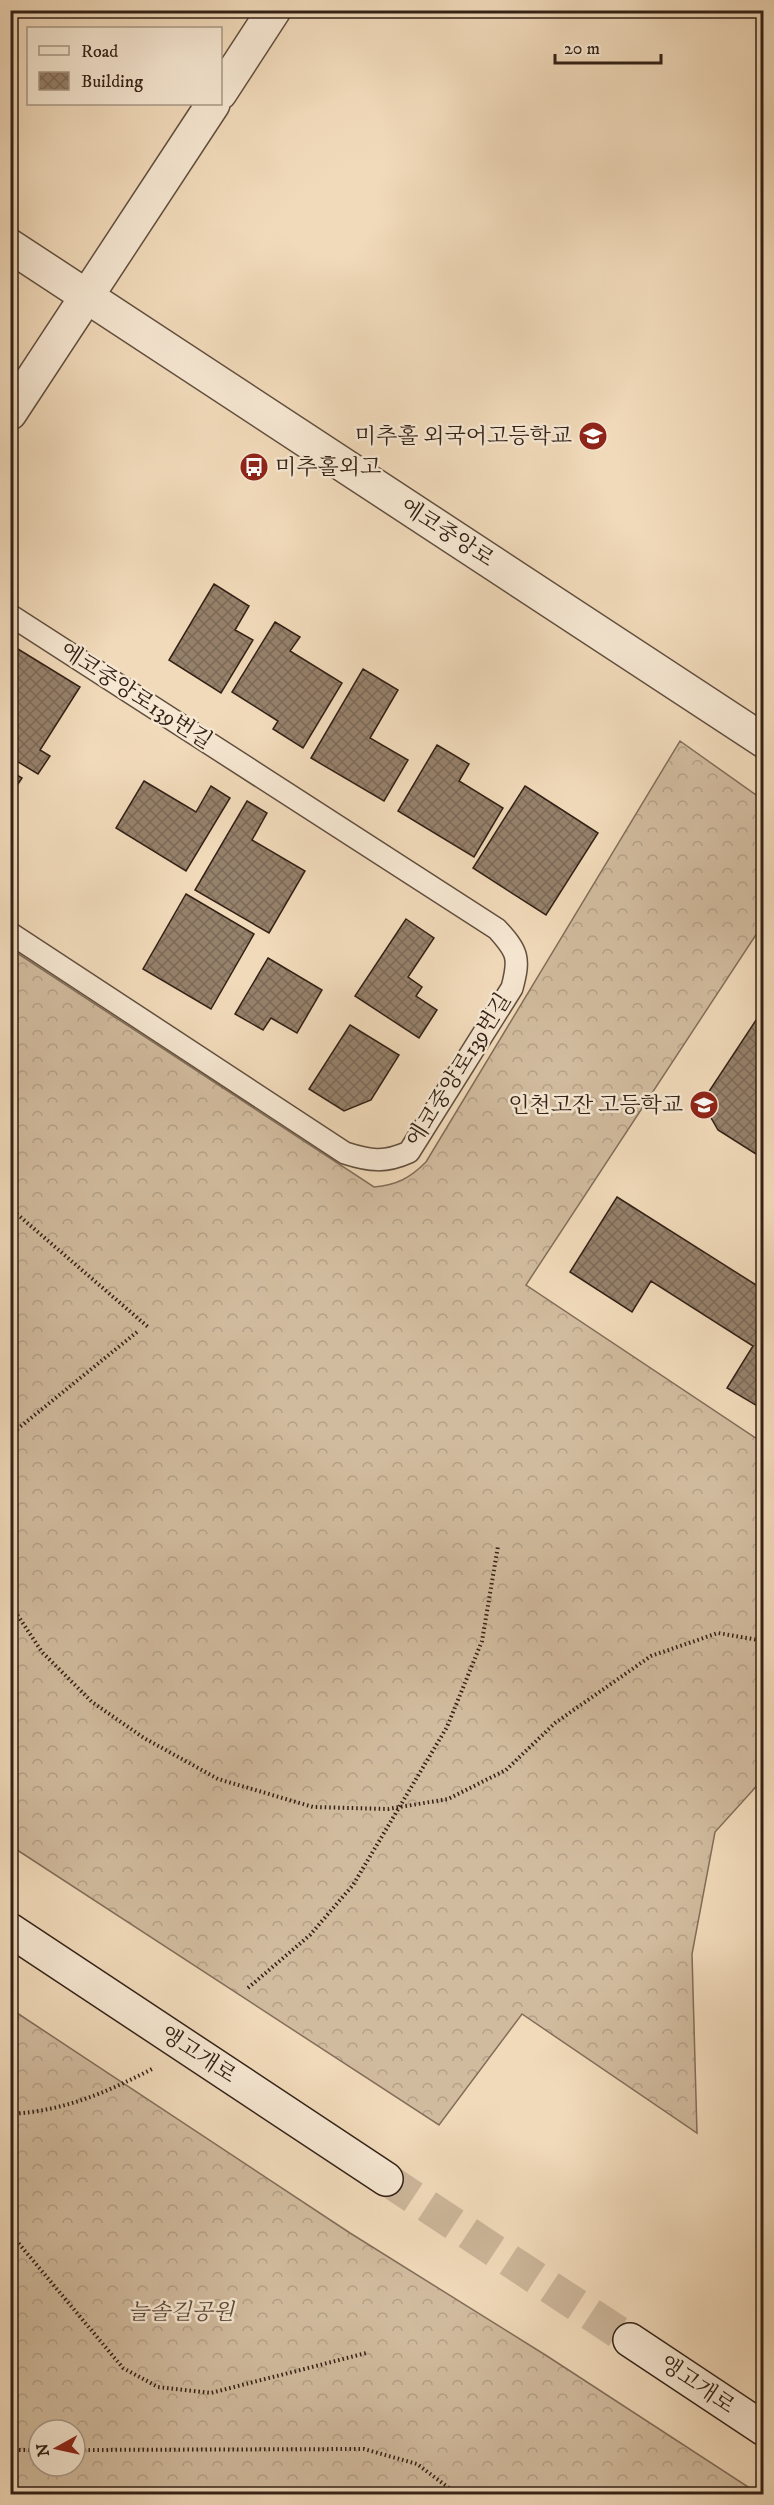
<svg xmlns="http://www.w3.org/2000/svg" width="774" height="2505" font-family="'IM FELL DW Pica','Noto Serif KR',serif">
	<defs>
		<pattern id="forest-crowns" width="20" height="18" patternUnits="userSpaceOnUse" patternTransform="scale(1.5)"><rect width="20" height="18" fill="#d1bb9e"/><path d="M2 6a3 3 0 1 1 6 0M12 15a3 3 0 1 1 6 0" fill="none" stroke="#b4a087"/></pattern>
		<pattern id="building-cross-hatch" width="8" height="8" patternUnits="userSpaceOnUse" patternTransform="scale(1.5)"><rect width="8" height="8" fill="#96816b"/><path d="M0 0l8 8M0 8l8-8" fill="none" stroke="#7b6957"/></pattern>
	</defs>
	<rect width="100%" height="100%" fill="#f1daba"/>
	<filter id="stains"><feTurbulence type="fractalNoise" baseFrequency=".00333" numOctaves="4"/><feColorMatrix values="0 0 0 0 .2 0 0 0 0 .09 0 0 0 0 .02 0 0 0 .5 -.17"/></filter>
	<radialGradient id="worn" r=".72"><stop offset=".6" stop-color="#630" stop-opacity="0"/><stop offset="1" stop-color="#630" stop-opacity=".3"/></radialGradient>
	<path fill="url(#forest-crowns)" stroke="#826e5a" stroke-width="1.5" fill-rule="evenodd" d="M680,741l83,59v124l-237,361 237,158v336l-48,53 -23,122 5,179 -175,-119 -83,111 -428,-279v-897l363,238c23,-2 36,-9 52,-25z
		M11,2009l339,224 197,123 212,138h-748zM39,2430h36v36h-36z"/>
	<path fill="url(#building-cross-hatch)" stroke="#332116" stroke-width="1.5" d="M214,584l35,22 -14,24 18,10 -32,53 -52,-33z
		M275,622l25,15 -10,14 52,32 -39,65 -30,-19 5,-8 -46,-29z
		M13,646l67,41 -40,63 10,6 -12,18 -28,-17v-107z
		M363,669l35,21 -28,48 38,22 -24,41 -73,-43z
		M437,745l32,19 -10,17 44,27 -29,49 -76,-46z
		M10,771l12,7 -12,18z
		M144,781l52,31 15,-26 19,12 -44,73 -70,-43z
		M525,786l73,47 -52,82 -73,-47z
		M247,801l20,12 -15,27 53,31 -36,62 -74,-43z
		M186,894l68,40 -43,75 -68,-40z
		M406,919l28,19 -26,39 14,10 -6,9 21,14 -18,28 -64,-42z
		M268,958l54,32 -25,43 -26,-15 -8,12 -28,-16z
		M764,1008v151l-46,-29 -16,-28z
		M350,1025l49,30 -28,45 -27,11 -35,-22z
		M617,1197l147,93v120l-37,-22 26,-42 -102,-65 -19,31 -62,-40z"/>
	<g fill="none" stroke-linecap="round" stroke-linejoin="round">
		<path stroke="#cbb599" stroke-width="33" stroke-dasharray="33 16" stroke-linecap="butt" d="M386,2179l244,161"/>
		<g stroke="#624f3f" stroke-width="24">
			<path id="lane" d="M10,615l487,314c21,23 23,29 15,59l-103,164c-24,11 -39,9 -64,1l-335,-220"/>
		</g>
		<g stroke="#624f3f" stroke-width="36">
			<path id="street" d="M220,93l54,-83
				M10,246l754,495
				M10,413l203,-309"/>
		</g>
		<g stroke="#332116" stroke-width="36">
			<path id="secondary" d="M10,1930l376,249
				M630,2340l134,89"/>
		</g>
		<path stroke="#332116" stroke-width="4" stroke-dasharray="1.5 3" stroke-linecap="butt" d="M10,1208l138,119
			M10,1435l127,-103
			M10,1604l32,48 50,50 52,36 74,41 95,28 75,2 60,-10 58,-29 49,-47 96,-67 67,-23 46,8
			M248,1988l62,-53 43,-50 94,-158 35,-86 16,-95
			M10,2114c55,-3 97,-22 144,-46
			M10,2233l113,135 35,19 53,6 155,-40
			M10,2450h29
			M75,2450l289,-1 53,15 40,30"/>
		<use href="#lane" stroke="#f6e7d2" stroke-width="21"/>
		<use href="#street" stroke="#f6e7d2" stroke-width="33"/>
		<use href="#secondary" stroke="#f6e7d2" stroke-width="33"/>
	</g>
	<defs>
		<g id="school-disc" transform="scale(1.5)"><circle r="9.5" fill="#8f2418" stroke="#f6e7d2"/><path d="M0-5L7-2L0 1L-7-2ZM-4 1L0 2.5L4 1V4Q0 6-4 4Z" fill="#fff"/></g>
		<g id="bus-disc" transform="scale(1.5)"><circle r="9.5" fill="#8f2418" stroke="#f6e7d2"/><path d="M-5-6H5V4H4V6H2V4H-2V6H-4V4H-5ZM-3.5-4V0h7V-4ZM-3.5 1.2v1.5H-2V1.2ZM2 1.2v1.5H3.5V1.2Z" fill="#fff"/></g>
	</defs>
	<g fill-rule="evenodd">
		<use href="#school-disc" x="593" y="436"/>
		<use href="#bus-disc" x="254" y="467"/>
		<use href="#school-disc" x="704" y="1105"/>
	</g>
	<g text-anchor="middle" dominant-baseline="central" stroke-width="5" stroke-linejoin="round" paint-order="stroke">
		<g font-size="22" fill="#332116" stroke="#f6e7d2" text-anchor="end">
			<text x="572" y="436">미추홀 외국어고등학교</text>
			<text x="275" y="467" text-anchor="start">미추홀외고</text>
			<text x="683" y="1105">인천고잔 고등학교</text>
		</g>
		<g font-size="22" fill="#332116" stroke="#f6e7d2">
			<text transform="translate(447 533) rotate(33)">에코중앙로</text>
			<text transform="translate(136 696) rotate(33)">에코중앙로139번길</text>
			<text transform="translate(459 1070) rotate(-58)">에코중앙로139번길</text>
			<text transform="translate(198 2055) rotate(33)">앵고개로</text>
			<text transform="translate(697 2385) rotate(34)">앵고개로</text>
		</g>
		<g font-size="22" font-style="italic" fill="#5a4838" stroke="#f6e7d2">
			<text x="181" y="2312">늘솔길공원</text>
		</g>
	</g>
	<rect width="774" height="2505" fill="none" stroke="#f1daba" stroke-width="36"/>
	<rect x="12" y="12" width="750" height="2481" fill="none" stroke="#332116" stroke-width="3"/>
	<rect x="18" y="18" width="738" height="2469" fill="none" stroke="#332116" stroke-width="1.5"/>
	<rect x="27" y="27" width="195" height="78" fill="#f6e7d2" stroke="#a89887" stroke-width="1.5"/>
	<rect x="39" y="46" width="30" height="9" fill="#f6e7d2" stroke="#a89887" stroke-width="1.5"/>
	<text x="81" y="57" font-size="18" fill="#332116">Road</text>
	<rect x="39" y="72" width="30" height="18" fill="url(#building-cross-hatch)" stroke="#a89887" stroke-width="1.5"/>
	<text x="81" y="87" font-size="18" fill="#332116">Building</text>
	<g transform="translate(57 2448) rotate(262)"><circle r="28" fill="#f6e7d2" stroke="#a89887" stroke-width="1.5"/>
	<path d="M0-4.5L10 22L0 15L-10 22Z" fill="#8f2418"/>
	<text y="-9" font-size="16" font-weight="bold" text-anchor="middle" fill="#332116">N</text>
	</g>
	<path d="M555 54v9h106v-9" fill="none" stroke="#332116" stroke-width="3"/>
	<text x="564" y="54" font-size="18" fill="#332116" stroke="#f6e7d2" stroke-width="4.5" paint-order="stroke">20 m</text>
	<rect width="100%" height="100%" filter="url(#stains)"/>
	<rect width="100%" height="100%" fill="url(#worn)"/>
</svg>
